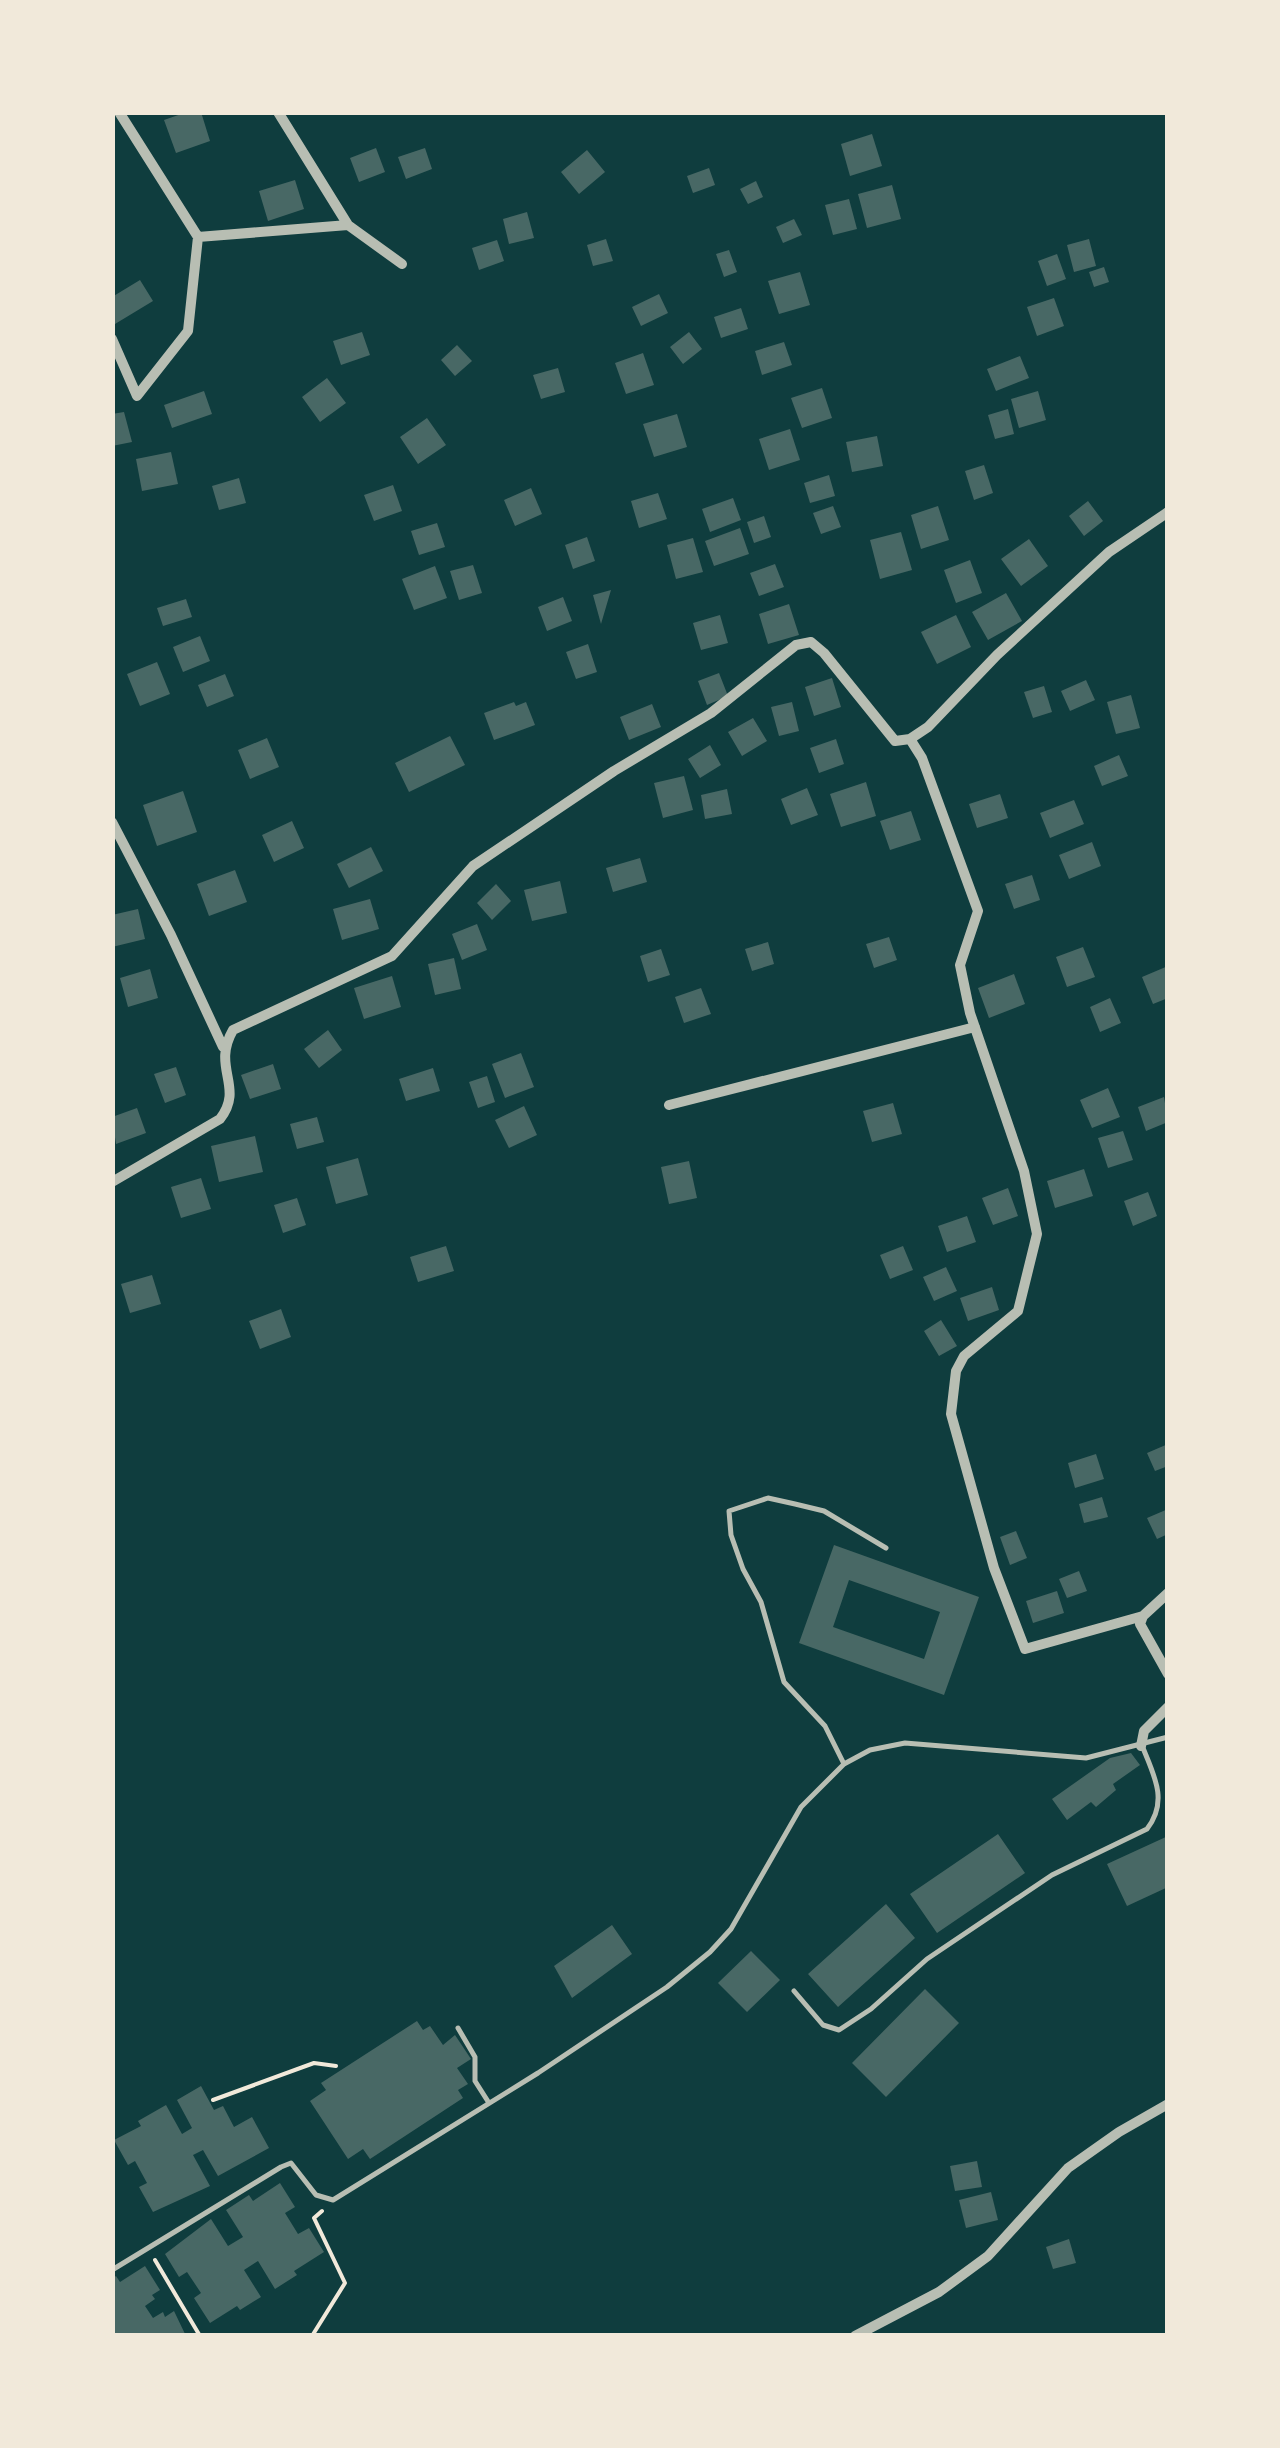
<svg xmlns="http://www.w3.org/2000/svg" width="1280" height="2448" font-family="Literata,serif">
	<rect width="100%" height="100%" fill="#0f3d3e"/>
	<path fill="#486865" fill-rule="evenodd" d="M187,112h14l9,29 -34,12 -12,-33z
		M872,134l10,32 -32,10 -9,-32z
		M376,148l9,24 -26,10 -9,-24z
		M425,148l7,21 -26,10 -8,-22z
		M587,150l18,22 -26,22 -18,-22z
		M709,168l6,17 -22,8 -6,-17z
		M295,180l9,29 -36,12 -9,-30z
		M756,181l7,16 -15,7 -8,-15z
		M892,185l9,34 -34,9 -9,-34z
		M849,199l8,30 -24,6 -8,-30z
		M527,212l7,26 -25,6 -6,-25z
		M794,219l8,16 -19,8 -7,-16z
		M606,239l7,22 -20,5 -6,-21z
		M1089,239l7,27 -22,6 -7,-27z
		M497,240l7,21 -25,9 -7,-22z
		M729,250l8,22 -13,5 -8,-23z
		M1057,254l9,25 -19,7 -9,-25z
		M1104,267l5,15 -15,5 -5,-15z
		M800,272l10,33 -31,9 -11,-33z
		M140,280l13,21 -38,23 -3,-27z
		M659,294l9,19 -27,13 -9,-19z
		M1054,298l10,28 -27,10 -10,-29z
		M741,308l7,21 -27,9 -7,-21z
		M362,332l8,23 -29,10 -8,-24z
		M689,332l13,17 -19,15 -13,-17z
		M784,342l8,23 -30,10 -7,-24z
		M457,345l15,16 -17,15 -14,-16z
		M643,353l11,32 -28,9 -11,-31z
		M1020,356l9,22 -33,13 -9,-22z
		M558,368l7,24 -24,7 -8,-24z
		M327,378l19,25 -26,19 -18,-25z
		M822,388l10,30 -30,10 -11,-30z
		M204,391l8,23 -40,14 -8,-23z
		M1038,391l8,29 -27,8 -8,-29z
		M1008,409l6,25 -19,5 -7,-24z
		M124,412l8,30 -20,4v-32z
		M677,414l10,33 -33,10 -11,-33z
		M427,418l19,27 -28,19 -18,-27z
		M790,429l10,31 -31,10 -10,-31z
		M877,436l6,30 -31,6 -6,-30z
		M171,452l7,32 -36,7 -6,-32z
		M984,465l9,28 -19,7 -9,-29z
		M829,475l6,21 -25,7 -6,-20z
		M239,478l7,25 -27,7 -7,-24z
		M393,485l9,26 -28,10 -10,-26z
		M531,488l11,26 -27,12 -11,-26z
		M658,493l9,26 -28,9 -8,-27z
		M733,498l8,22 -31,12 -8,-23z
		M1088,501l15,20 -19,15 -15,-20z
		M833,506l8,21 -20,7 -8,-21z
		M938,506l11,34 -28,9 -10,-34z
		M764,516l7,21 -17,6 -7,-21z
		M437,523l8,24 -26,8 -8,-24z
		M740,528l9,26 -35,12 -9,-25z
		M901,532l11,38 -32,9 -10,-39z
		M587,537l8,24 -22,8 -8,-24z
		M693,538l10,34 -27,7 -9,-34z
		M1029,539l19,27 -27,20 -20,-27z
		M970,560l12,33 -26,10 -12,-33z
		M775,564l9,23 -25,9 -9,-23z
		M473,565l9,28 -23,7 -9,-29z
		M435,566l12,32 -33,12 -12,-31z
		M611,590l-10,34 -8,-29z
		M1006,593l16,28 -34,19 -16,-28z
		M563,597l9,24 -25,10 -9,-24z
		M186,599l6,18 -29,9 -6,-18z
		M789,604l10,31 -31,9 -9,-30z
		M720,615l8,28 -27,7 -8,-27z
		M956,615l15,32 -34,17 -16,-32z
		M200,636l10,25 -27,11 -10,-25z
		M588,644l9,28 -21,7 -10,-27z
		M157,662l13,32 -30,12 -13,-32z
		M719,673l9,23 -21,9 -9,-24z
		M225,674l9,22 -27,11 -9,-22z
		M832,678l9,29 -27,9 -9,-29z
		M1086,680l9,20 -25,11 -9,-20z
		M1044,686l8,26 -19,6 -9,-26z
		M1131,695l9,33 -24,6 -9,-32z
		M514,702l2,4 10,-4 9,23 -41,15 -10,-27z
		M792,702l7,29 -20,5 -8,-29z
		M652,704l9,23 -32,13 -9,-23z
		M753,718l14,23 -25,15 -14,-24z
		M450,736l15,29 -56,27 -14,-29z
		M267,738l12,29 -29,12 -12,-29z
		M836,739l8,25 -25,9 -9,-25z
		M710,745l11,20 -21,13 -12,-19z
		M1119,755l9,21 -26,10 -8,-20z
		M684,776l9,34 -30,8 -9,-35z
		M866,782l10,34 -35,11 -11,-33z
		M807,788l11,27 -27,10 -10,-26z
		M727,789l5,25 -27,5 -4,-24z
		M183,791l14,41 -40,14 -14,-41z
		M1000,794l8,24 -31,10 -8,-24z
		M1074,800l10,24 -34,14 -10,-25z
		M911,811l10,29 -31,10 -10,-29z
		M292,821l12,27 -30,14 -12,-27z
		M1092,842l9,24 -32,13 -10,-24z
		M371,847l12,24 -34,17 -12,-24z
		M640,858l7,24 -34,10 -7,-24z
		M235,870l12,32 -38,14 -12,-32z
		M1032,875l8,25 -26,9 -9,-25z
		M560,881l7,32 -35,8 -8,-31z
		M496,884l15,17 -19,19 -15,-17z
		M370,899l9,30 -37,11 -9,-31z
		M138,909l7,30 -33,8v-32z
		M477,924l10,26 -25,10 -10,-26z
		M889,937l8,23 -23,8 -8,-24z
		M768,942l6,22 -22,7 -7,-22z
		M1083,947l12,30 -28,10 -11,-30z
		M661,949l9,26 -22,7 -8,-26z
		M454,958l7,31 -26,6 -7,-31z
		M1168,966v32l-15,6 -11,-27z
		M150,969l8,29 -30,9 -8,-29z
		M1014,974l11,30 -36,14 -11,-30z
		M392,976l9,31 -37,12 -10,-31z
		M701,988l10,26 -27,9 -9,-26z
		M1110,998l11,25 -21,9 -10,-25z
		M328,1030l14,20 -23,18 -15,-19z
		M521,1053l13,34 -29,11 -13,-34z
		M273,1064l8,25 -31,10 -9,-24z
		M176,1067l10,28 -21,8 -11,-29z
		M433,1068l7,23 -34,10 -7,-22z
		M487,1076l8,26 -17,6 -9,-26z
		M1108,1088l12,29 -28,11 -12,-28z
		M1164,1097l4,25 -22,9 -8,-24z
		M893,1103l9,31 -30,8 -9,-31z
		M524,1106l13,29 -28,13 -14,-28z
		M137,1108l9,25 -30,11 -4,-27z
		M317,1117l7,25 -27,7 -7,-25z
		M1123,1131l10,29 -25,8 -10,-30z
		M255,1136l8,36 -44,10 -8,-36z
		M358,1158l10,37 -32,9 -10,-37z
		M689,1161l8,37 -28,6 -8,-37z
		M1084,1169l9,27 -38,12 -8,-27z
		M201,1178l10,31 -30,9 -10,-31z
		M1008,1188l10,28 -25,9 -11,-27z
		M1148,1192l9,24 -24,10 -9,-25z
		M297,1198l9,27 -23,8 -9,-28z
		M967,1216l9,26 -29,10 -9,-26z
		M446,1246l8,25 -36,11 -8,-25z
		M903,1246l10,24 -23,9 -10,-24z
		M946,1267l11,24 -23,10 -11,-24z
		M152,1275l9,29 -31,9 -9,-29z
		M992,1287l7,23 -31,11 -8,-23z
		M281,1309l10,28 -31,12 -11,-28z
		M941,1320l16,26 -18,10 -15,-25z
		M1168,1444v22l-13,5 -8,-18z
		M1096,1454l8,25 -29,9 -7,-25z
		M1102,1497l6,20 -24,6 -5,-19z
		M1168,1509v25l-11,5 -10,-21z
		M1016,1531l11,27 -17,7 -10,-28z
		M834,1545l145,52 -35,98 -145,-52zM849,1580l91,32 -16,47 -91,-32z
		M1079,1571l8,20 -20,7 -8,-19z
		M1057,1591l7,22 -31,10 -7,-22z
		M1131,1753l9,12 -27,19 3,6 -20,17 -5,-5 -24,18 -15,-21 58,-41z
		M998,1834l27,39 -88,60 -27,-39z
		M1168,1836v51l-41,19 -20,-42z
		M886,1904l29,34 -77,69 -30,-33z
		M612,1925l20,29 -60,44 -18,-32z
		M751,1951l29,29 -33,32 -29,-29z
		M925,1989l34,34 -73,74 -34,-34z
		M417,2021l6,9 7,-4 13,19 12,-10 16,24 -14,9 11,16 -10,6 5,8 -93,61 -7,-10 -15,10 -38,-58 16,-11 -5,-7z
		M201,2086l13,24 9,-4 11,21 18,-10 17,31 -51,28 -15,-26 -10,5 17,31 -57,26 -14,-25 8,-4 -12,-22 -7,4 -14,-25 27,-14 -3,-5 28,-16 16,29 10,-6 -15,-28z
		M977,2161l5,26 -27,4 -5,-25z
		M280,2183l15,24 -10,6 13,21 11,-6 15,24 -30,19 3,4 -22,14 -17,-28 -14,9 17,27 -21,13 -3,-4 -27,17 -16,-25 7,-5 -14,-21 -8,5 -14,-23 46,-35 17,27 15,-9 -17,-27 23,-15 4,6z
		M991,2192l7,28 -32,8 -7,-28z
		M1069,2239l7,24 -23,6 -7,-22z
		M145,2266l15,24 -8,5 3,4 -10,7 8,12 10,-6 2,5 9,-6 12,25h-74v-57l4,-3 4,6z"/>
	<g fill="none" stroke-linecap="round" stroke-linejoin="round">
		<path stroke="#f1e9da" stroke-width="4" d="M213,2100l101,-37 22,3
			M155,2260l45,76
			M312,2336l33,-53 -31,-65 8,-7"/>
		<path stroke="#b8beb3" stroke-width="5" d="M844,1764l-19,-38 -41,-44 -23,-80 -18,-33 -12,-34 -2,-24 39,-13 27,6 29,7 62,37
			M794,1991l29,34 16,5 32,-21 56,-50 125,-84 95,-46c21,-27 8,-52 -4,-81
			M458,2028l17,29v24l14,22
			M112,2270l169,-103 10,-4 25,32 17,5 205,-127 129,-86 43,-35 21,-23 70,-122 43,-43 26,-14 35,-7 181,15 82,-21"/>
		<path stroke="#b8beb3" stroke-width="10" d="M348,225l54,39
			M198,237l150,-12 -70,-113
			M112,339l25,57 51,-65 10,-94 -79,-125
			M910,739l12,19 56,153 -18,54 10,48 54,158 13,63 -19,77 -54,45 -8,15 -5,43 43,154 31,81 118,-33
			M112,822l59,113 52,112
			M669,1105l306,-78
			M112,1182l108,-63c25,-32 -9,-51 13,-89l159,-74 81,-90 141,-95 97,-58 85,-68 15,-3 13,11 71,88 15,-2 18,-12 69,-72 112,-103 59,-40
			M1168,1593l-25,23 -3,8 28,50
			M1141,1746l3,-15 24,-24
			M855,2336l84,-44 49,-36 80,-88 51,-36 49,-28"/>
	</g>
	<rect width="1280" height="2448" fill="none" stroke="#f1e9da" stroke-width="230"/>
</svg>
